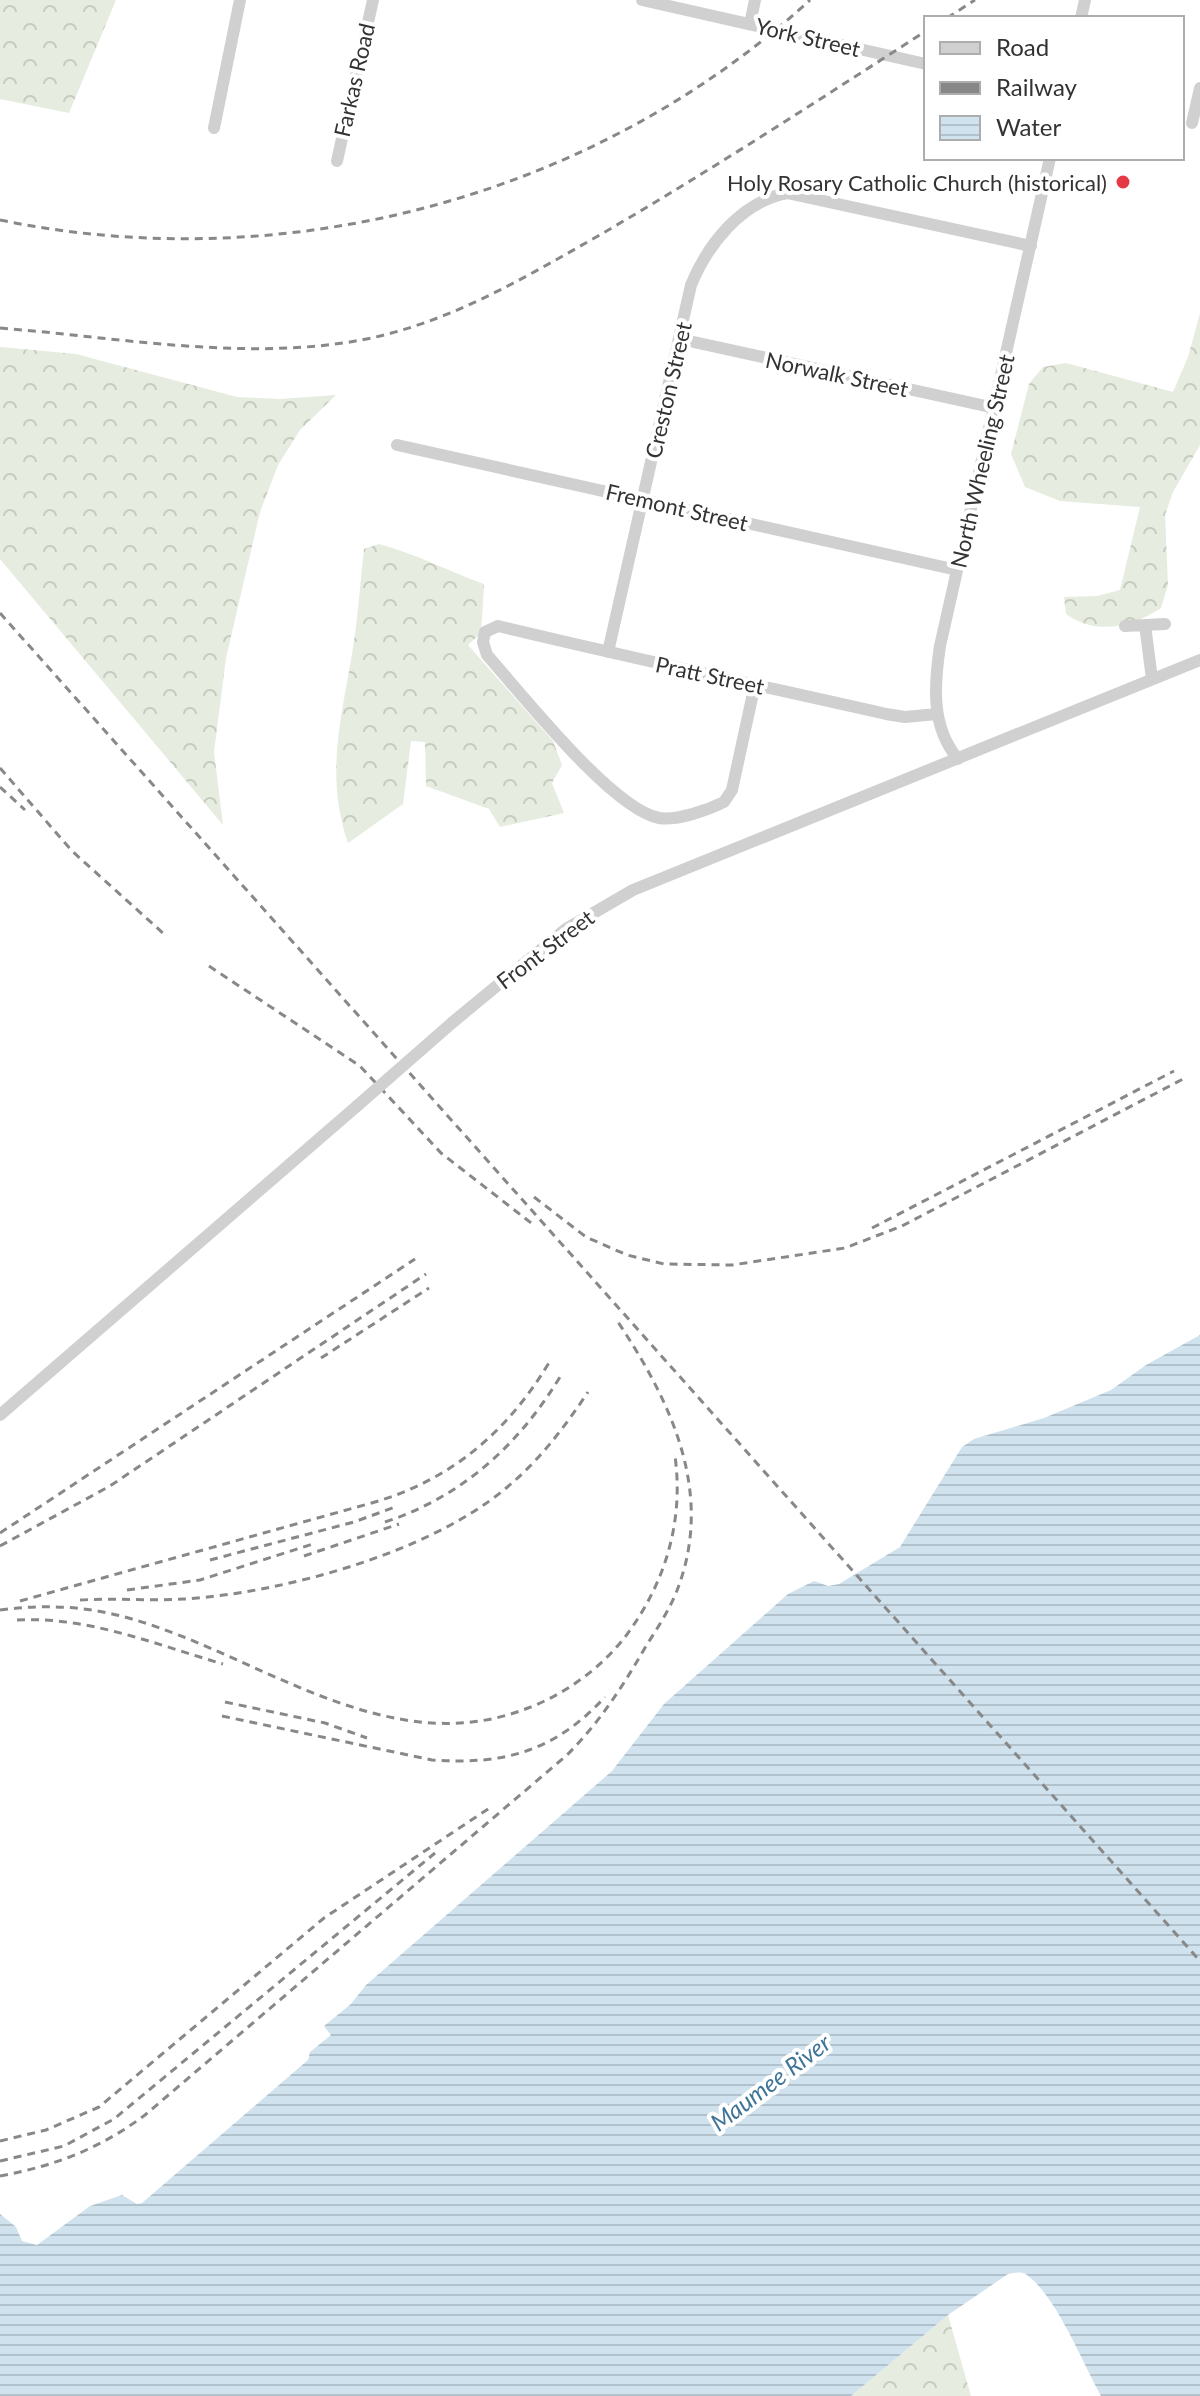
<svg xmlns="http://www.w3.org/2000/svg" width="1200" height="2396" font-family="Lato,sans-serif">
	<defs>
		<pattern id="forest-crowns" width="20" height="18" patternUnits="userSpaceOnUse" patternTransform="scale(2)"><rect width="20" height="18" fill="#e6ecdf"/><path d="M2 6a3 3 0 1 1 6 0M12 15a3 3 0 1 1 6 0" fill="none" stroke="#c6cbc0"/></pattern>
		<pattern id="water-rules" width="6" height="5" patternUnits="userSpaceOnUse" patternTransform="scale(2)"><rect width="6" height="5" fill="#cfe2ee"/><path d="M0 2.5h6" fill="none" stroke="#b2c2cd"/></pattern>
	</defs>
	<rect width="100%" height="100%" fill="#fff"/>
	<path fill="url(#forest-crowns)" d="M0,0h116l-47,113 -69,-14z
		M1200,313v132l-27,47 -8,23 3,70 -7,23c-29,19 -65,28 -95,6l-2,-17 33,-1 23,-6 20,-83 -80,-6 -35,-14 -14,-33 18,-70 14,-17 23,-4 107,29 15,-35z
		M0,347l76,7 161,43 43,2 56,-4 -36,35 -22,35 -18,47 -34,146 -12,94 9,73 -223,-266z
		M379,544c37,10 69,27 105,40l-3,49 -13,12 85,96 9,24 -10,18 12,30 -64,14 -11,-18 -63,-23 -1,-44 -14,-1 -8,63 -55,39c-23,-67 -7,-123 4,-189 6,-35 8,-70 12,-105z
		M948,2315l23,81h-120z"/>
	<path fill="url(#water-rules)" d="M1200,1335v1061h-99c-18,-33 -45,-100 -74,-121 -6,-4 -12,-2 -19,-1l-60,41 -97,81h-851v-182l16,13 6,14 15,4 53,-39 32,-11 15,9 5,-1 166,-143 2,-8 21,-17 -7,-9 27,-22 15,-19 246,-214 52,-67 124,-110 26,-13 14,5 11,-2 61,-37 62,-100 12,-8 70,-21 67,-28 35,-25z"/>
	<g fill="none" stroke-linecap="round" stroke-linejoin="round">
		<path stroke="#d0d0d0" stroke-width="12" d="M642,0l284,64
			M1081,18l4,-18
			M750,24l5,-24
			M1192,123l8,-35
			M214,128l26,-128
			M337,161l36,-161
			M680,339l315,69
			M397,445l560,125
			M1145,625l7,54
			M1125,626l40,-2
			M608,652l83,-367c17,-41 50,-83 96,-92l244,53
			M755,684l-23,106 -8,12c-16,8 -47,19 -65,16 -47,-9 -138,-125 -172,-163l-4,-13 2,-10 13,-6c129,31 259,59 388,88l19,3 32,-3
			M958,759c-27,-32 -24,-73 -18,-113l110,-488
			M453,1022l113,-93 67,-39 567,-230
			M0,1415l357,-309"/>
		<path stroke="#888" stroke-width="3" stroke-dasharray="8 6" stroke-linecap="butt" d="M947,18l28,-18
			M0,220c286,59 595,-23 810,-220
			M0,328c113,9 231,31 343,15 94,-13 174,-61 255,-107 112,-65 219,-135 328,-205
			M0,613l1200,1348
			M0,768l72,83 92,83
			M0,787l25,23
			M209,966l151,100 81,87 94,73
			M534,1197l52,40 41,18 37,9 68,1 113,-17 57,-22 283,-148
			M872,1228l302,-157
			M321,1358l108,-70
			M385,1522c79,-26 136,-79 178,-150
			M0,1533l415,-274
			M0,1546l110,-60 316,-212
			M304,1556l95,-32
			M210,1560l144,-38 44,-16
			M127,1590l73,-10 116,-37
			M80,1600c35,-2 70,1 104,-1 99,-6 244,-46 321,-110 34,-28 59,-61 83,-97
			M20,1601l355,-99c78,-23 134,-72 175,-141
			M0,1610c45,-6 88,-4 132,9 129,37 257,144 396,89 37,-14 72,-39 97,-71 40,-53 59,-115 50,-181
			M17,1620c71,-4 140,25 206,44
			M225,1702l100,21 42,15
			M222,1716l210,44c72,5 122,-8 173,-63
			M0,2141l46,-11 53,-23 225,-189 167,-111
			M0,2161l64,-15 50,-27 321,-266
			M0,2176c55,-10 101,-28 145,-61l422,-360c33,-33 56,-69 79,-109 11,-17 22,-34 30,-53 40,-99 -5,-192 -60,-274"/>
		<path stroke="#d0d0d0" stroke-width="12" d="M357,1106l96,-84"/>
	</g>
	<circle fill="#e63946" stroke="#fff" stroke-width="3" cx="1123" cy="182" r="8"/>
	<g text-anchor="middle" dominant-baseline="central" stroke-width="8" stroke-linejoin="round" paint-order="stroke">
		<g font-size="22" fill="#333" stroke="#fff">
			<text transform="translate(808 37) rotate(13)">York Street</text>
			<text transform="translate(354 80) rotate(-77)">Farkas Road</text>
			<text transform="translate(837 374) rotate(12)">Norwalk Street</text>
			<text transform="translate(668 390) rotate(-77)">Creston Street</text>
			<text transform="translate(982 461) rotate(-77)">North Wheeling Street</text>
			<text transform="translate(677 507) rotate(13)">Fremont Street</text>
			<text transform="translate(710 675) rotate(12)">Pratt Street</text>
			<text transform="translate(545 949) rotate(-37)">Front Street</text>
		</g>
		<g font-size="22" fill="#333" stroke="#fff" text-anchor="end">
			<text x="1107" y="182">Holy Rosary Catholic Church (historical)</text>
		</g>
		<g font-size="24" font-style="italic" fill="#3f7597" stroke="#fff">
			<text transform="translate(770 2082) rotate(-37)">Maumee River</text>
		</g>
	</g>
	<rect x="924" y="16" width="260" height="144" fill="#ffffff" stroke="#adadad" stroke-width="2"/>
	<rect x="940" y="42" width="40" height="12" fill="#d0d0d0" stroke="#adadad" stroke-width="2"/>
	<text x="996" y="56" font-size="24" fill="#333333">Road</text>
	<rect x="940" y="82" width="40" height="12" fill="#888888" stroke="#adadad" stroke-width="2"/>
	<text x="996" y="96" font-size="24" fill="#333333">Railway</text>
	<rect x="940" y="116" width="40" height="24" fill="url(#water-rules)" stroke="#adadad" stroke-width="2"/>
	<text x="996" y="136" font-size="24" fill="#333333">Water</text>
</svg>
